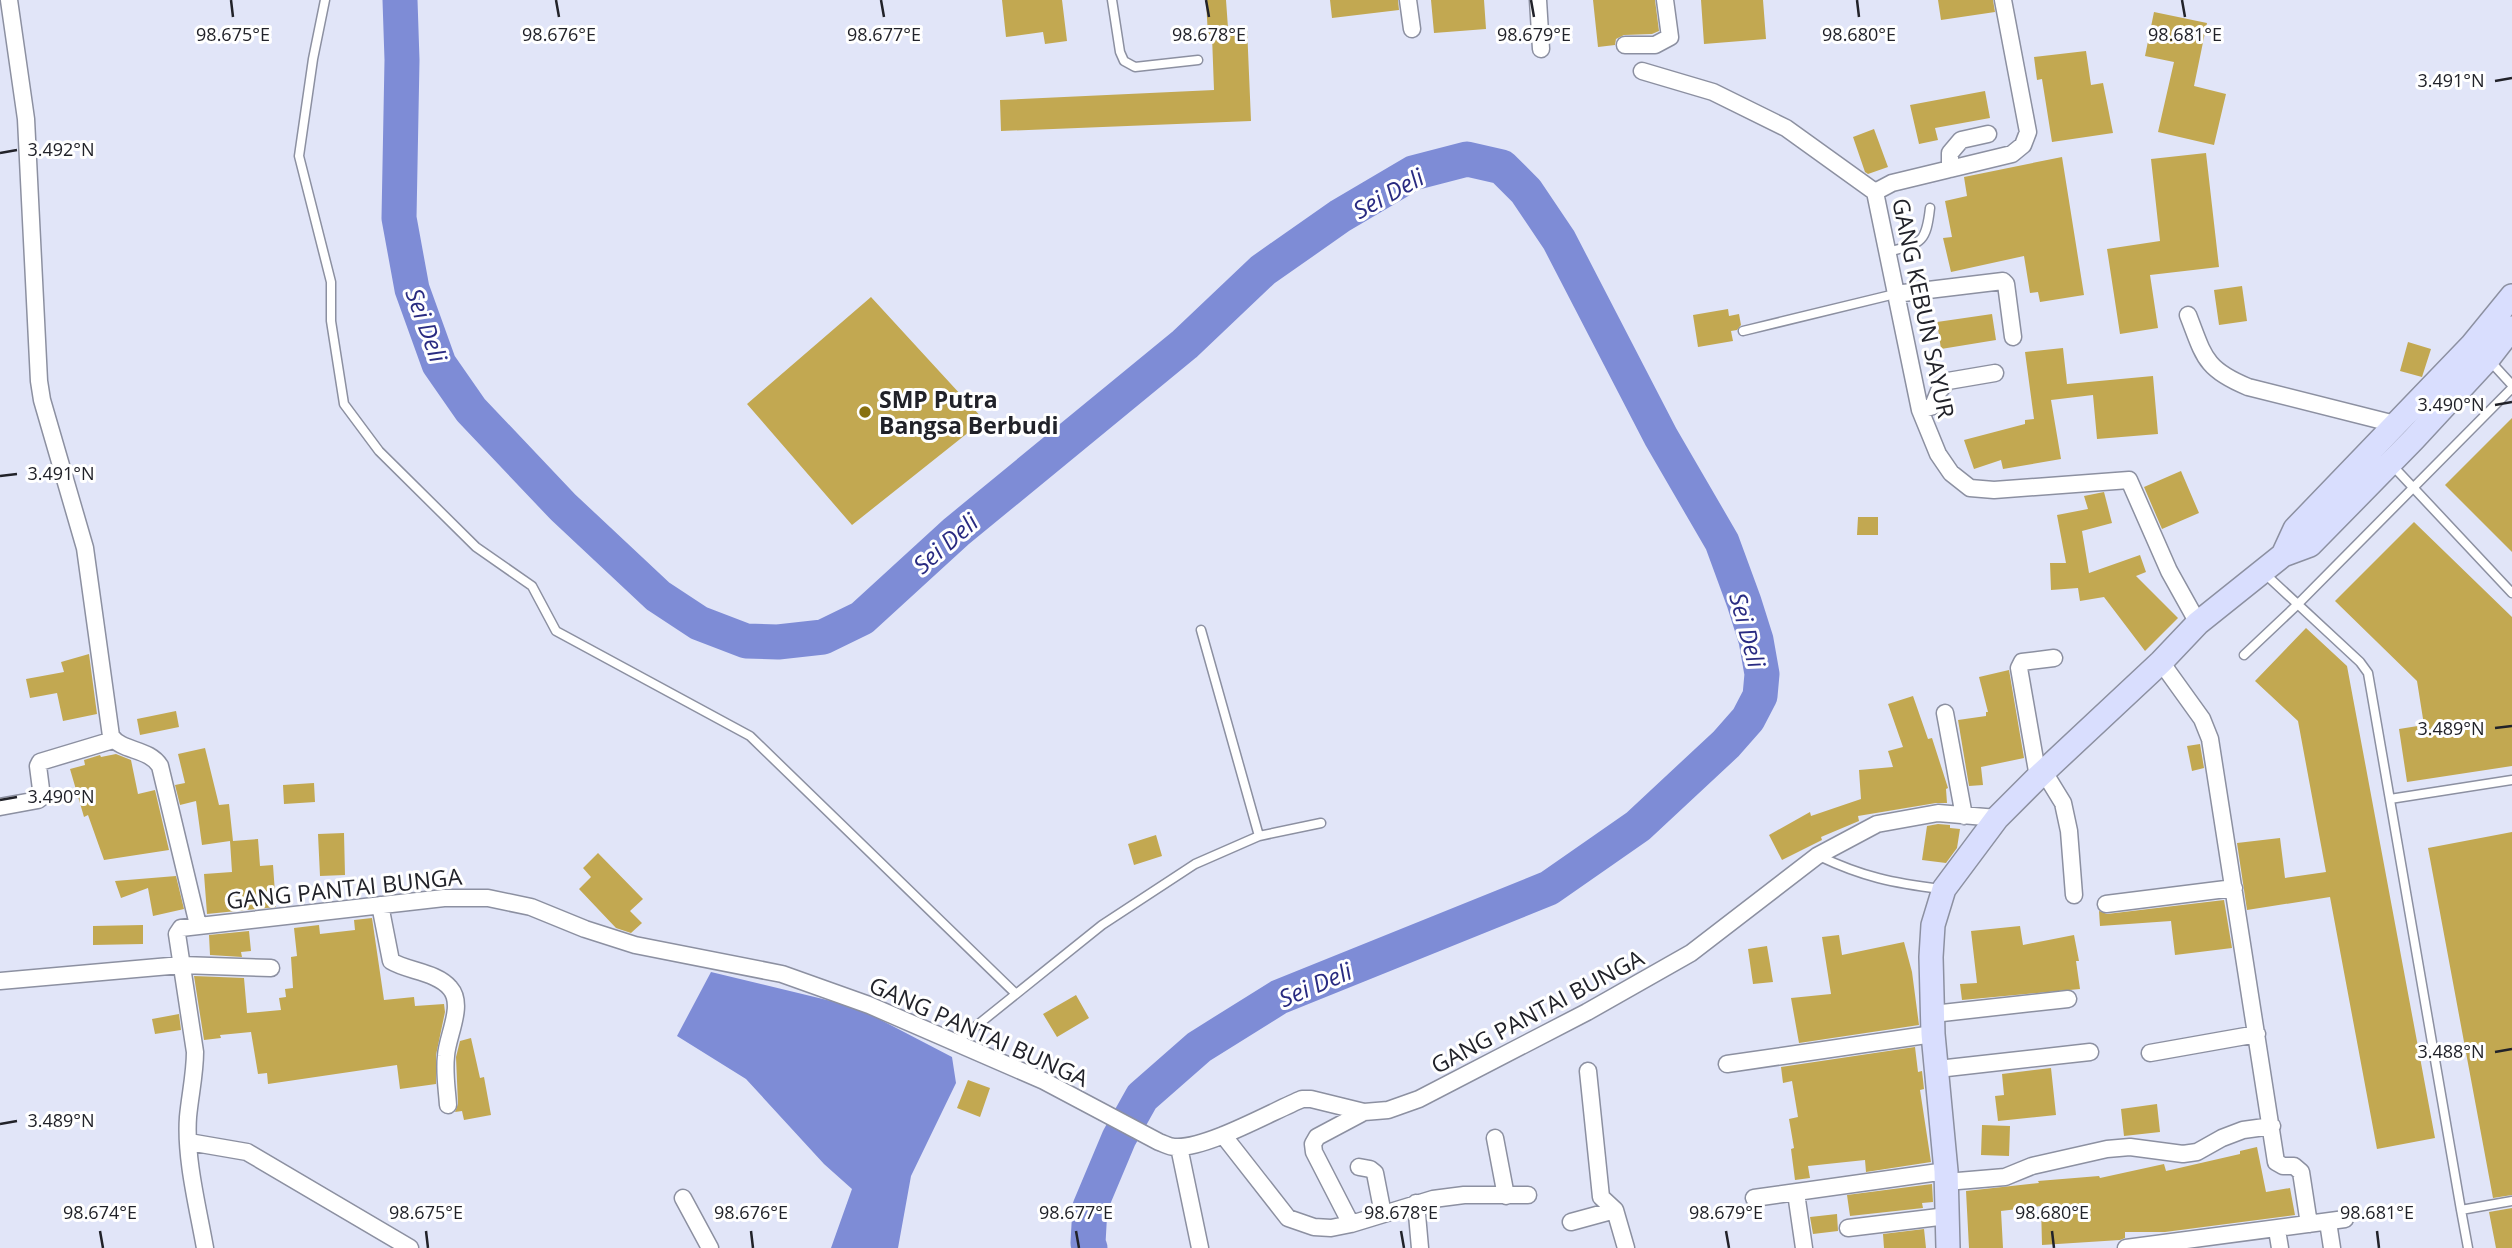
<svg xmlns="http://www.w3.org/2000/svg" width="2512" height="1248" font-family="'Open Sans',sans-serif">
	<rect width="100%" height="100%" fill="#e1e5f8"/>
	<path fill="#7e8cd6" d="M711,972l145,35 96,50 4,26 -45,93 -13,72h-67l21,-59 -28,-25 -78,-85 -69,-43z"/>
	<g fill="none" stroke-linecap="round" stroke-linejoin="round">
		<path stroke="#7e8cd6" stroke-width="35" d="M400,0l2,60 -3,158 13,71 27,75 32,46 92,97 95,89 41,27 47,18 32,1 45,-5 39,-19 94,-86 229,-188 78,-74 77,-54 73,-43 54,-14 35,8 24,24 33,49 102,197 61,105 22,60 12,38 6,34 -2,22 -12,23 -22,25 -88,82 -89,62 -270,109 -80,50 -57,50 -23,41 -29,69 -2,36 2,5"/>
	</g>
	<path fill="#c2a851" d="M1002,0h60l5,41 -22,3 -2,-12 -37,5z
		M1206,0h20l2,28 19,-1 4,94 -250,10 -1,-31 214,-10 -2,-54h-4z
		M1330,0h68l1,10 -67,8z
		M1431,0h53l2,29 -52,4z
		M1593,0h62l4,31 -7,3 -28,1 -8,4 -1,6 -17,2z
		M1701,0h62l3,39 -62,5z
		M1938,0h55l2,12 -54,8z
		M2154,12l53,11 -13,63 32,8 -12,51 -56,-13 16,-70 -29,-6z
		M2086,51l5,34 12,-2 10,50 -61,9 -10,-63 -5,1 -3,-23z
		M1985,91l5,27 -55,10 3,12 -19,4 -9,-39z
		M1874,129l14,38 -20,7 -3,-2 -12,-35z
		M2206,153l13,114 -69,8 8,53 -38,6 -13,-85 53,-8 -9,-82z
		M2062,157l22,138 -44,7 -2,-10 -8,1 -6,-37 -73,16 -8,-34 9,-1 -7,-36 22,-5 -3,-19z
		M2242,286l5,35 -28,4 -5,-35z
		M871,297l113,123 -132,105 -105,-121z
		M1728,309l1,7 10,-2 2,11 -4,5 -6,1 2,10 -35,6 -5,-32z
		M1992,314l4,26 -55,9 -4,-27z
		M2408,342l23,7 -9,28 -22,-6z
		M2063,348l4,36 86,-8 5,58 -61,5 -4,-44 -42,5 10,59 -58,10 -2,-9 -27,9 -10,-29 61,-16v-4l9,-1 -9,-67z
		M2512,418v134l-67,-67z
		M2181,471l18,42 -37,16 -18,-42z
		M2104,492l8,31 -30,8 7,42 51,-18 6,17 -10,4 42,42 -33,33 -41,-54 -24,4 -2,-13 -27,2 -1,-27h16l-9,-48 31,-6 -4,-13z
		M1858,517h20v18h-21z
		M2414,522l98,95v149l-105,16 -8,-53 25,-4 -7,-44 -82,-80z
		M2306,628l41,38 88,472 -58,11 -47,-252 -83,13 -10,-67 43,-5 5,40 41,-6 -28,-151 -43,-40z
		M89,654l8,60 -34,7 -6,-28 -27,5 -4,-19 38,-7 -3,-10z
		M2009,670l15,88 -43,9 2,18 -14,1 -11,-66 28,-4v-4h2l-9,-35z
		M1913,696l15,43 4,-1 16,50 -2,1 1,14h-11l-78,13 1,5 -38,16 1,3 -40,20 -13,-25 41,-23 1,4 50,-17 -2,-29 34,-3 -5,-16 15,-4 -15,-43z
		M176,711l3,16 -39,8 -3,-16z
		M2200,744l4,24 -12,3 -5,-25z
		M205,748l14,57 10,-1 4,37 25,-2 2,27 13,-1 3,42 -69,7 -3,-40 28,-2 -2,-31 -28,4 -6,-44 -16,4 -5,-20 10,-2 -7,-29z
		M116,754l15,6 7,34 17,-4 14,60 -65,10 -16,-45 -4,2 -14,-48 15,-4 -1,-5 16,-5 1,2z
		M314,783l1,19 -31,2 -1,-19z
		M1938,824l12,1v3l10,1 -3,19 -11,15 -24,-3 5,-34z
		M2512,832v363l-19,3 -65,-350z
		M344,833l1,42 -25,1 -2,-42z
		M1156,835l6,21 -28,9 -6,-21z
		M598,853l45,46 -13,12 12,12 -11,10 -15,-5 -37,-39 12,-12 -8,-9z
		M176,876l8,33 -31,7 -5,-28 -27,10 -6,-17z
		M2224,900l8,48 -57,7 -4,-34 -71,5 -1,-15 8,3z
		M372,918l12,82 30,-3 1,9 29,-2 1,8 -9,43v29l-36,5 -3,-24 -129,19 -1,-11 -9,1 -7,-42 -31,3 1,3 -17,2 -10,-64 50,2 3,35 34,-3 -2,-12 7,-1 -1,-8 8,-1 -2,-31 6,-1 -3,-28 25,-3 1,9 35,-4 -1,-10z
		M143,925v19l-50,1v-19z
		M2020,926l3,19 51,-10 5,26h-3l4,28 -118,11 -2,-16 17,-1 -6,-52z
		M249,931l2,20 -10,1 1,5 -32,-2 -1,-20z
		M1839,935l3,20 62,-13 8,30 7,53 -120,18 -8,-45 40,-4 -9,-57z
		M1767,946l6,36 -20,2 -5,-35z
		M1076,995l13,23 -32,19 -14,-23z
		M179,1014l2,16 -26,4 -3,-15z
		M471,1038l9,40 4,-1 7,38 -27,5 -2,-9 -7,1 3,-8 -2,-47 4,-16z
		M1915,1047l3,25 4,-1 2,18 -4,1 11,72 -65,10 -1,-12 -57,6 2,12 -15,2 -4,-31 3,-1 -5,-29 9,-2 -6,-36 -9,2 -2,-16z
		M2051,1068l5,47 -58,6 -3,-25 9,-1 -2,-21z
		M968,1080l22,8 -10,29 -23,-9z
		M2157,1104l3,28 -36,4 -3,-27z
		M1982,1125l28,1 -1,30 -28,-1z
		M2257,1147l9,45 24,-4 5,27 -130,17h-40v6l-5,2 -78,5 -1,-39 -40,5 2,37h-34l-3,-57 73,-8 -1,-2 61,-5 1,2 64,-14 2,7 74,-17v-3z
		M1932,1184l1,18 -11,1 1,5 -73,8 -3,-21z
		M2512,1208v40h-16l-7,-36z
		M1837,1214l1,17 -25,3 -3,-17z
		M1924,1229l2,19h-42l-1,-14z"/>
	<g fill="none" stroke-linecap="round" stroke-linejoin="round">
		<g stroke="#8c90a1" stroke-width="11">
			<path id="lane" d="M325,0l-12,59 -14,97 32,126v39l13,83 35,47 97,96 56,39 24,45 194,105 266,258
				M1112,0l8,52 4,9 11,6 63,-7
				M1888,252c33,-9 38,-8 42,-44
				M1743,331l152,-37
				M2490,361l22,24
				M2392,465l120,128
				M2263,572l97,90 8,11 93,537 51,-9
				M1201,630l58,206
				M2244,655l54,-51 214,-216
				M2390,799l122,-19
				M1819,856c44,21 74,27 122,33
				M955,1043l147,-118 93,-61 64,-28 62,-13
				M2461,1210l7,38"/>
		</g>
		<g stroke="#8c90a1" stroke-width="19">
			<path id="street" d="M9,0l17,119 13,262 3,19 43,148 26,188c11,16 38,12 49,30l38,159
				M1408,0l4,29
				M1538,0l3,49
				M2003,0l25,132 -5,13 -11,9 -120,29 -17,9 45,218 18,44 13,19 19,15 24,2 135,-10 40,91 29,52
				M1625,45h30l15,-8 -5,-37
				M1642,71l71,21 73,36 89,64
				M1950,169v-16l11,-13 27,-6
				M1895,294l108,-13 3,3 7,53
				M2188,315c16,41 16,54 60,72l147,37
				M1920,410l13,-4 6,-15 9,-10 47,-8
				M2161,662l41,57 8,20 66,423 7,4h11l7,6 8,52
				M1945,713l19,103
				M2044,772l19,31 6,28 5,64
				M2038,777l-19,-109 3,-6 32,-4
				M0,807l38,-7 4,-3 -4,-31 2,-4 73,-22
				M2106,904l128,-16
				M380,905l11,56c16,10 46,11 59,27 15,17 -3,48 -4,68 -2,17 1,33 2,49
				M0,981l181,-16 90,3
				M1933,1014l135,-15
				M2150,1053l107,-19
				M1727,1064l206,-30
				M1938,1069l152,-17
				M1588,1071l13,126 14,13 11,38
				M1223,1135l65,83 26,9 17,1 20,-4 82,-25 31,-4h64
				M1495,1138l11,58
				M189,1142l58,10 163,96
				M1179,1147l21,101
				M1359,1167l11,2 5,4 8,41
				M1946,1182l59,-5 27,-11 75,-17 23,-2 53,7 14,-2 25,-14 21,-8 29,-4
				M1796,1193l8,55
				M683,1198l27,50
				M1754,1198l192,-27
				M1416,1203l4,45
				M1571,1222l44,-12
				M2328,1222l4,26
				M1351,1224l-37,-72 -1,-8 4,-7 47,-25
				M1848,1228l99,-12
				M2277,1230l3,18
				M205,1248c-7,-40 -20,-90 -17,-131 2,-22 7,-43 7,-65l-18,-118 4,-6 263,-30h44l43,9 54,22 50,16 147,29 87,31 175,76 115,61c6,2 10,5 16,5 31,2 96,-35 127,-48h9l53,13 24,-2 31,-11 168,-87 104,-59 126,-97 60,-32 61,-11 59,5
				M2126,1248l219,-29"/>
		</g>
		<g stroke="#8c90a1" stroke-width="26">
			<path id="secondary" d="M2283,555l12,-26 177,-184 40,-49
				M1948,1248l-2,-77 -13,-137 -2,-77 2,-32 11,-36 53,-71 41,-41 123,-115 37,-39 85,-68 27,-10 103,-105 75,-81 24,-31"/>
		</g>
		<use href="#lane" stroke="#fff" stroke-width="8"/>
		<use href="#street" stroke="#fff" stroke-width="16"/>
		<use href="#secondary" stroke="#d9defe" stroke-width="23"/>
	</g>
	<path fill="none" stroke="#212229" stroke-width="2.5" d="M231,0l2,17M556,0l3,17M881,0l3,17M1206,0l3,17M1531,0l3,17M1857,0l2,17M2182,0l3,17M2495,81l17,-3M0,153l17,-3M2495,405l17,-3M0,476l17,-2M2495,728l17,-2M0,800l17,-3M2495,1052l17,-3M0,1124l17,-3M100,1231l3,17M426,1231l2,17M751,1231l2,17M1076,1231l3,17M1401,1231l3,17M1726,1231l3,17M2052,1231l2,17M2377,1231l2,17"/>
	<circle fill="#887010" stroke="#fff" stroke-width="2.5" cx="865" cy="412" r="7"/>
	<g text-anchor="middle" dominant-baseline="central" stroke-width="6" stroke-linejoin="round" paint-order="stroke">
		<g font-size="23" fill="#212229" stroke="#fff">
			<text transform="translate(1924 308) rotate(78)">GANG KEBUN SAYUR</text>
			<text transform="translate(344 888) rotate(-6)">GANG PANTAI BUNGA</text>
			<text transform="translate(1537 1011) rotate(-28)">GANG PANTAI BUNGA</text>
			<text transform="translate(979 1031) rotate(24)">GANG PANTAI BUNGA</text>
		</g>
		<g font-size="23" font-weight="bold" fill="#212229" stroke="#fff" text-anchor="start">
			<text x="879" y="399">SMP Putra<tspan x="879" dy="26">Bangsa Berbudi</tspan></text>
		</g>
		<g font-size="24" font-style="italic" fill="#292b81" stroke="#fff">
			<text transform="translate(1388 193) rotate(-29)">Sei Deli</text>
			<text transform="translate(427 325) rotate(70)">Sei Deli</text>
			<text transform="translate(945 543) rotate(-41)">Sei Deli</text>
			<text transform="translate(1748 630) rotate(75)">Sei Deli</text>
			<text transform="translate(1315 984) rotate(-23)">Sei Deli</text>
		</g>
	</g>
	<g font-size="18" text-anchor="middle" fill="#212229" stroke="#fff" stroke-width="6" stroke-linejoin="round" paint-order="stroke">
		<text x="233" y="41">98.675°E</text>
		<text x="559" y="41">98.676°E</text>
		<text x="884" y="41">98.677°E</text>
		<text x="1209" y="41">98.678°E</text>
		<text x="1534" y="41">98.679°E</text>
		<text x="1859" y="41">98.680°E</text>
		<text x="2185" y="41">98.681°E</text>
		<text x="2451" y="87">3.491°N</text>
		<text x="61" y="156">3.492°N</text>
		<text x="2451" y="411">3.490°N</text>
		<text x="61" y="480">3.491°N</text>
		<text x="2451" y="735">3.489°N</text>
		<text x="61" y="803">3.490°N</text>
		<text x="2451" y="1058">3.488°N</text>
		<text x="61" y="1127">3.489°N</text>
		<text x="100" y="1219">98.674°E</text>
		<text x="426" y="1219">98.675°E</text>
		<text x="751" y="1219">98.676°E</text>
		<text x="1076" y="1219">98.677°E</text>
		<text x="1401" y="1219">98.678°E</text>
		<text x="1726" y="1219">98.679°E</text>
		<text x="2052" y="1219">98.680°E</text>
		<text x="2377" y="1219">98.681°E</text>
	</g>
</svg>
